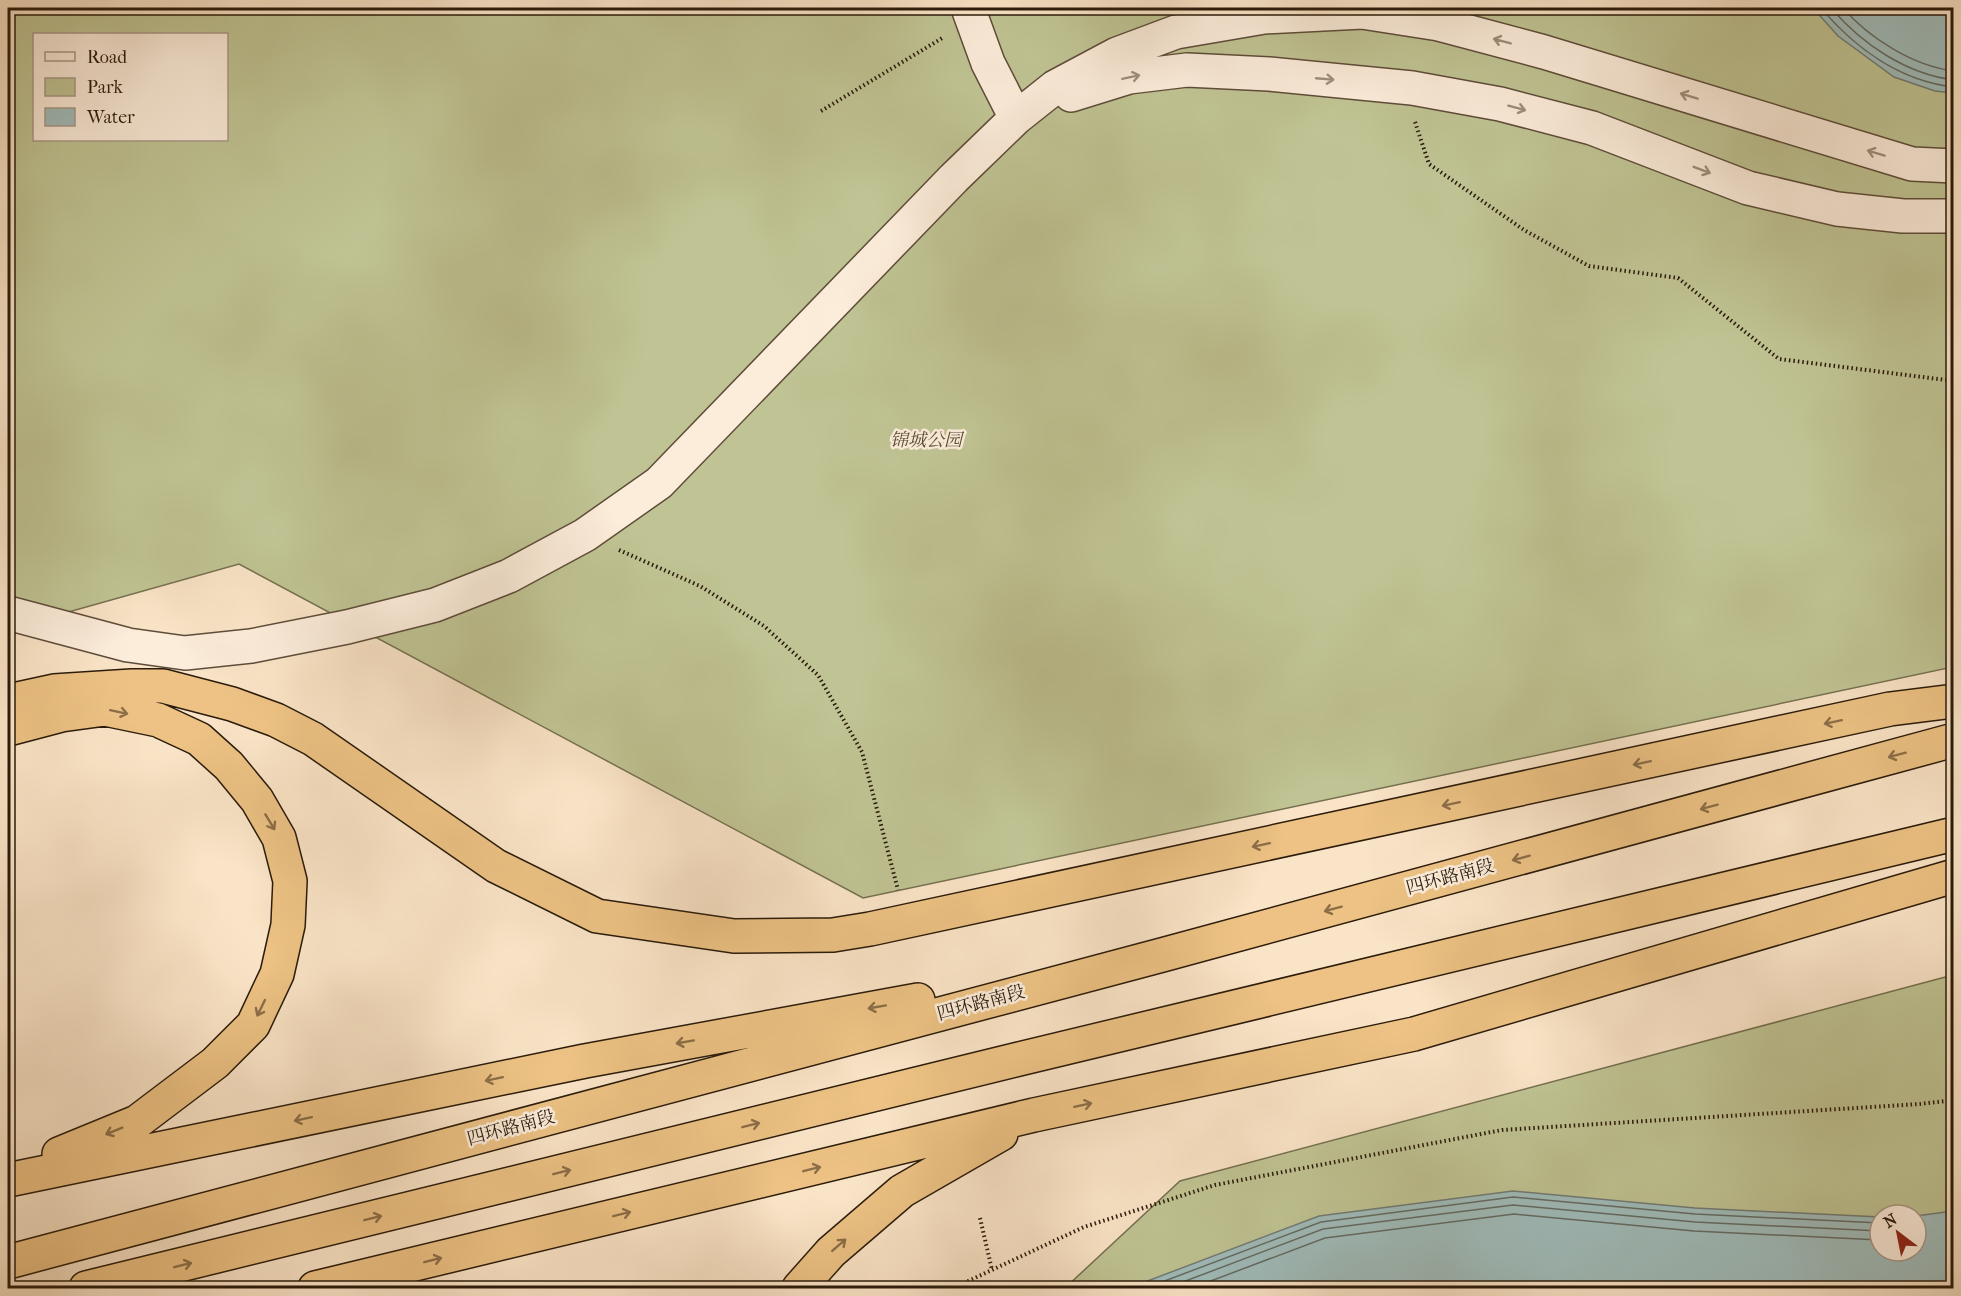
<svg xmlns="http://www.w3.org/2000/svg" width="1961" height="1296" font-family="'IM FELL French Canon','Noto Serif SC',serif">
	<rect width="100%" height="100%" fill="#fae4c7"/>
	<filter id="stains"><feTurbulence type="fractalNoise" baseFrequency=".00333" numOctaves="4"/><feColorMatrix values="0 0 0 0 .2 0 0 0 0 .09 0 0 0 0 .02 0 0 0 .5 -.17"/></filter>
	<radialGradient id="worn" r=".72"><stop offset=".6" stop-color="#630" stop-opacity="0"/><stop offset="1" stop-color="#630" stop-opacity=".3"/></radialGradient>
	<path fill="#c0c494" stroke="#757050" stroke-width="1.5" fill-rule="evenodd" d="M8,8h1945v659l-1090,231 -624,-334 -231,65zM34,34h192v106h-192z
		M1953,975v313h-888l115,-107zM1880,1215h36v36h-36z"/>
	<path fill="#a0bdbc" stroke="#717c75" stroke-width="1.5" d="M1813,8h140v85l-18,-2 -41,-14 -56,-41z
		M1513,1191l182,17 185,9v34h36v-35l37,-5v77h-824l190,-72z"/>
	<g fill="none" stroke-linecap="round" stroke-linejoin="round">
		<path stroke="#656c64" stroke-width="1.5" d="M1821,8c34,40 79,73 133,79
			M1831,8c31,36 75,66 123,72
			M1843,8c26,30 70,58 111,63
			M1146,1288l175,-66 192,-25 182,17 185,9
			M1167,1288l156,-59 190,-24 182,17 185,9
			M1192,1288l133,-50 189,-24 180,17 186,9"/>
		<g stroke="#5e4d3a" stroke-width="36">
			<path id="minor" d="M968,8l20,55 28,55
				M1071,95l58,-18 58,-7 82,4 143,14 88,16 92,24 156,60 89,21 66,7h51
				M8,613l120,32 57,8 66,-7 96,-19 88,-22 74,-29 76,-41 74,-52 295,-305 62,-60 39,-31 62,-33 59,-22 88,-15 98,-5 77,12 105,28 368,112 42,2"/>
		</g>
		<g stroke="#2a1b0b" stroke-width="36">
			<path id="highway" d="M8,701l46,-10 78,-5h31l69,18 44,16 37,19 183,127 101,50 137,20 99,-1 37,-6 1020,-220 64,-8
				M8,729l53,-14 44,-6 53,11 41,19 30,27 28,34 22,38 11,43 -2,44 -11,49 -24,51 -38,38 -78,59 -78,32
				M8,1180l577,-119 333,-61
				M8,1262l1154,-307 792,-215
				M86,1288l933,-229 935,-225
				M315,1288l719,-173 380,-81 540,-158
				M799,1288l32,-36 71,-61 99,-57"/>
		</g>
		<path stroke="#2a1b0b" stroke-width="4" stroke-dasharray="1.5 3" stroke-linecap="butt" d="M821,111l123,-74
			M1415,122l14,42 95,66 65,36 89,12 101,81 175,22
			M619,550l81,36 64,40 54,49 44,77 36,138
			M980,1218l12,52
			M956,1288l8,-5 120,-56 131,-42 287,-55 418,-26 34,-4"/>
		<use href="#minor" stroke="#fceddb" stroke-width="33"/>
		<use href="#highway" stroke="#edc284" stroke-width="33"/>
	</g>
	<defs><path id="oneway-shaft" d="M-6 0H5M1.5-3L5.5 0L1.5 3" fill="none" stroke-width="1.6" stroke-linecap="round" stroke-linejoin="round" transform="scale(1.5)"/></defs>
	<g stroke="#9e8e7d">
		<use href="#oneway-shaft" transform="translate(1502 41) rotate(-165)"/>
		<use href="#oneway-shaft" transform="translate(1131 77) rotate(-12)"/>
		<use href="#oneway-shaft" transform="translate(1325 79) rotate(5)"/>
		<use href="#oneway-shaft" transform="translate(1689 96) rotate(-163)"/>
		<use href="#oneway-shaft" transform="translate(1517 108) rotate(15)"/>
		<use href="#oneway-shaft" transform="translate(1876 153) rotate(-163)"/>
		<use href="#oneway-shaft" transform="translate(1702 170) rotate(21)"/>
	</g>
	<g stroke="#8c6e48">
		<use href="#oneway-shaft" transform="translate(119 712) rotate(12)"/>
		<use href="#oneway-shaft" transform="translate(1833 722) rotate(168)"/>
		<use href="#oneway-shaft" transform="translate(1897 755) rotate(165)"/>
		<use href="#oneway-shaft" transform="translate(1642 763) rotate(168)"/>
		<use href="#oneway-shaft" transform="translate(1451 804) rotate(168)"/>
		<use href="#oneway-shaft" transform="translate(1709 807) rotate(165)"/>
		<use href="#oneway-shaft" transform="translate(270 822) rotate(59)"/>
		<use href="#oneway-shaft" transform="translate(1261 845) rotate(168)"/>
		<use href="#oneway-shaft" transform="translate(1521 858) rotate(165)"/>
		<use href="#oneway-shaft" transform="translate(1333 909) rotate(165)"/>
		<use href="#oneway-shaft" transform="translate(877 1007) rotate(170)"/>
		<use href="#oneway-shaft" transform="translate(261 1008) rotate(116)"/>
		<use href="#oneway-shaft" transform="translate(685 1042) rotate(170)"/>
		<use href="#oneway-shaft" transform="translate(494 1079) rotate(168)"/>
		<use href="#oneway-shaft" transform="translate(1083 1105) rotate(-12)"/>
		<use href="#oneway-shaft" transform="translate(303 1119) rotate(168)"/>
		<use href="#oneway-shaft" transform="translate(751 1125) rotate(-14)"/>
		<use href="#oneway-shaft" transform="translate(114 1131) rotate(158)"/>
		<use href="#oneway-shaft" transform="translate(812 1169) rotate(-14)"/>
		<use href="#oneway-shaft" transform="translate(562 1172) rotate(-14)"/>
		<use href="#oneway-shaft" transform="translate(622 1214) rotate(-14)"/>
		<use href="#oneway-shaft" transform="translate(373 1218) rotate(-14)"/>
		<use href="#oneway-shaft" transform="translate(839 1245) rotate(-41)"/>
		<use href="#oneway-shaft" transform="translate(433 1260) rotate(-14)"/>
		<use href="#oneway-shaft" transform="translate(183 1265) rotate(-14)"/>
	</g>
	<g text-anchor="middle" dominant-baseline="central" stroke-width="5" stroke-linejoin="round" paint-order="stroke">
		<g font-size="18" font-style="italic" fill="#574e34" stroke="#fceddb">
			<text x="926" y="440">锦城公园</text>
		</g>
		<g font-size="18" fill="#2a1b0b" stroke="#fceddb">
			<text transform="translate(1450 877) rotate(-15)">四环路南段</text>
			<text transform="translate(981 1003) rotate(-15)">四环路南段</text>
			<text transform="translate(511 1128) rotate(-15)">四环路南段</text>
		</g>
	</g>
	<rect width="1961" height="1296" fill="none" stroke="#fae4c7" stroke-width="30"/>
	<rect x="9" y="9" width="1943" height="1278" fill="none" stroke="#2a1b0b" stroke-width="3"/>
	<rect x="15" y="15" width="1931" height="1266" fill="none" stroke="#2a1b0b" stroke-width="1.5"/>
	<rect x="33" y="33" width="195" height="108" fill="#fceddb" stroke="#a89988" stroke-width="1.5"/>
	<rect x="45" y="52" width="30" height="9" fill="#fceddb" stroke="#a89988" stroke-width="1.5"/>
	<text x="87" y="63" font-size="18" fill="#2a1b0b">Road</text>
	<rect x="45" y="78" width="30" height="18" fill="#c0c494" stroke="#a89988" stroke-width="1.5"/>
	<text x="87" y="93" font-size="18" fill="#2a1b0b">Park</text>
	<rect x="45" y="108" width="30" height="18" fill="#a0bdbc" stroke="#a89988" stroke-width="1.5"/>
	<text x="87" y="123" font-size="18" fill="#2a1b0b">Water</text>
	<g transform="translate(1898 1233) rotate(328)"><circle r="28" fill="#fceddb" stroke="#a89988" stroke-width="1.5"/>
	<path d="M0-4.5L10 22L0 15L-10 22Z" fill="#8f2418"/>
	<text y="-9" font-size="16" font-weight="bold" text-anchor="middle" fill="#2a1b0b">N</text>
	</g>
	<rect width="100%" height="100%" filter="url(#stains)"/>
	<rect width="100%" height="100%" fill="url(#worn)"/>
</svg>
